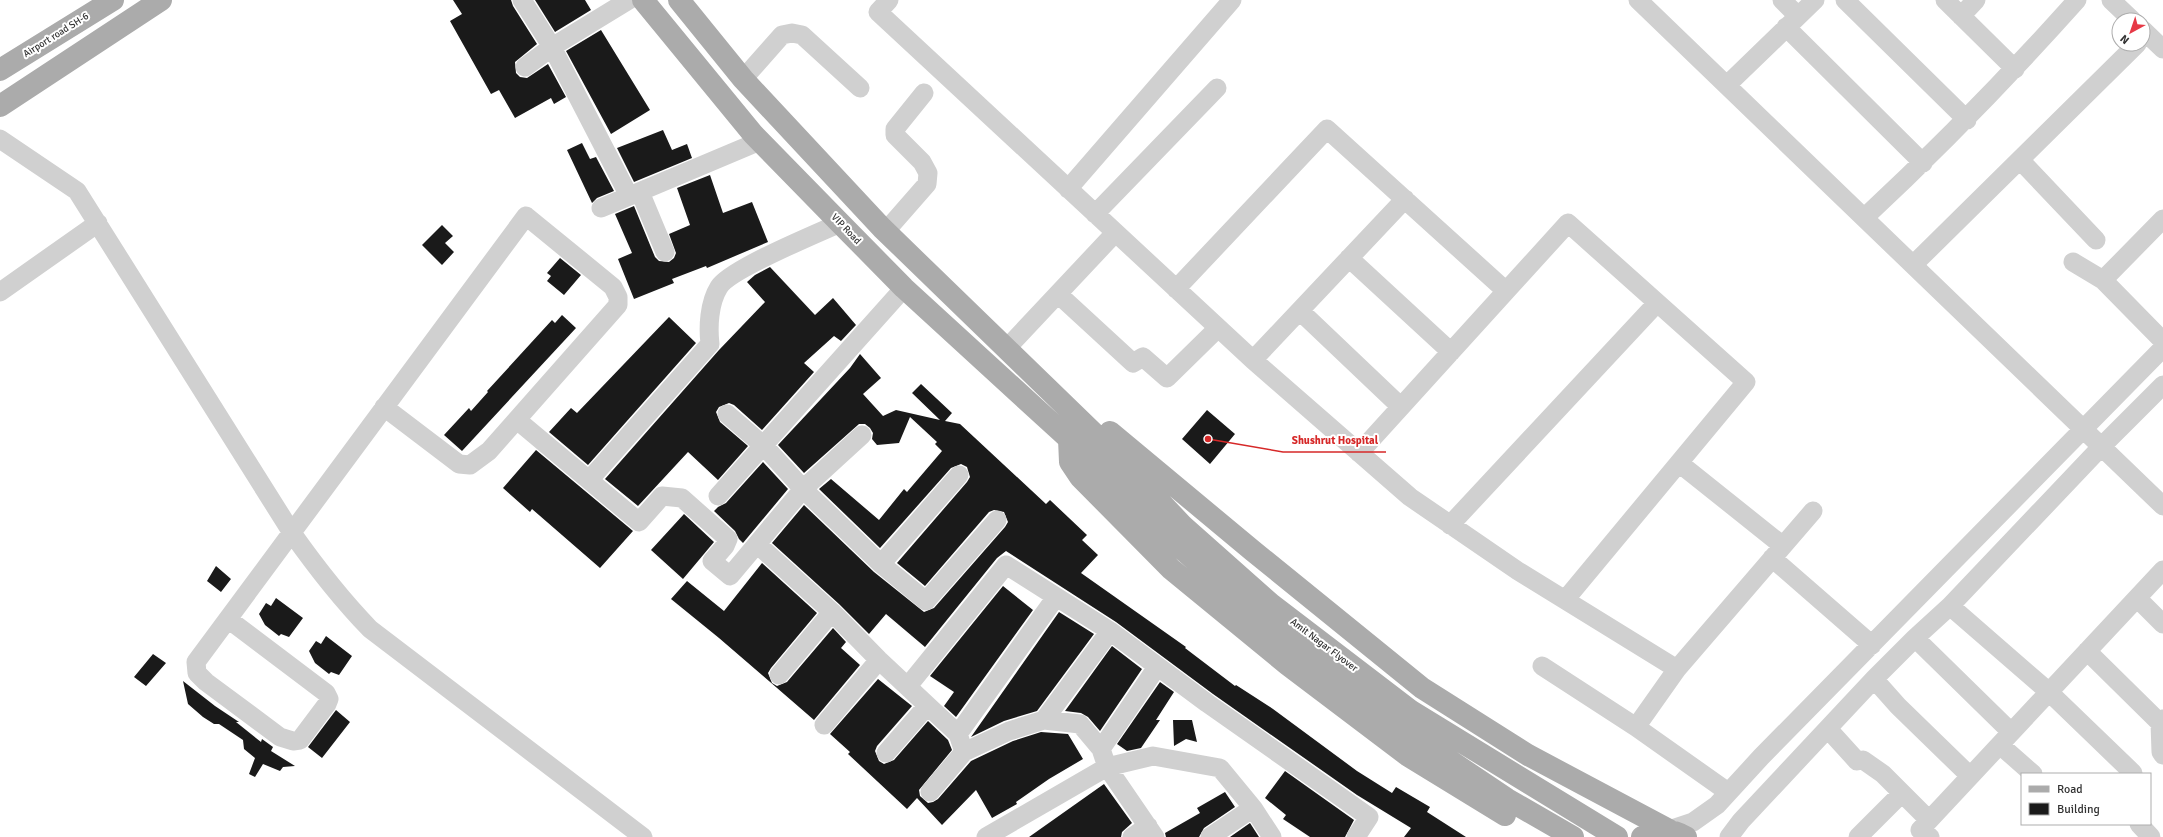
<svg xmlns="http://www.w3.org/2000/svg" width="2163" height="837" font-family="Signika,sans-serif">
	<rect width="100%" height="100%" fill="#fff"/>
	<path fill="#1a1a1a" d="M453,0h58l2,6 24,38 -22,18 1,11 4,4 7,1 21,-14 18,33 -12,7 -3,-6 -36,20 -16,-28 -8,4 -41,-73 12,-7z
		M535,0h50l6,10 -36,22z
		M601,30l49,80 -39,24 -45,-83z
		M663,130l9,20 15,-6 5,14 -58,24 -17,-34z
		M582,143l8,16 6,-2 18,34 -17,7 -5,5 -25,-53z
		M710,175l13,38 29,-11 16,40 -61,26 -1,-2 -34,13 2,4 -40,16 -16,-40 14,-6 -17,-39 19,-8 21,51 4,4 10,1 5,-4 2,-5 -7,-19 21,-9 -13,-37z
		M442,225l11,11 -8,7 9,9 -12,13 -20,-20z
		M560,258l21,17 -17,20 -17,-14 4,-5 -4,-3z
		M770,267l45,48 18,-17 23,27 -15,16 -7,-5 -30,27 10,9 -52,58 -28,-25 -5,-2 -10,4 -3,5 4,10 28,24 -30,34 -30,-28 -50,54 -33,-27 114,-129 46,-48 -18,-20 8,-7z
		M562,315l14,13 -114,123 -18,-16 25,-27 2,3 17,-19 -1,-1 65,-71 3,3z
		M669,317l27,26 -108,122 -39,-33 22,-24 6,5z
		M860,354l21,24 -18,16 20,22 13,-6 44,10 -28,-27 9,-9 31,29 -7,8 15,3 86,80 4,-4 37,35 -5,5 16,15 -17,18 105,74 -1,1 50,38 1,-1 37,24 84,62 35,22 4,-6 34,20 -3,5 39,25h-62l7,-9 -54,-33 -144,-101 -97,-72 -110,-71 -9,7 -72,89 -39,-33 -17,20 -30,-30 -67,-61 32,-38 70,67 50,40 10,-4 71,-81 3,-5 -4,-10 -10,-2 -5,2 -64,74 -28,-23 70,-81 3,-5 -3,-10 -6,-3 -10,4 -71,80 -61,-59 12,-10 48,41 25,-31 3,3 35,-41 -7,-7 2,-2 -27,-25 -11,26 -22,2 -5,-6 1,-6 -3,-5 -5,-4h-6l-55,49 -26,-28 72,-77z
		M1207,410l28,24 -25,30 -28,-25z
		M536,450l97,81 -33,37 -68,-59 -2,3 -27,-24z
		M763,462l25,27 -45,54 -4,-4 -4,-8 -21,-20 4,-4 8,-4z
		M684,514l30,28 -31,37 -32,-29z
		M762,563l55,50 -46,55 -3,5 4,10 5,3 10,-4 46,-54 13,14 -5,6 19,17 -46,55 -95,-82 -48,-39 16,-18 37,30z
		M216,566l15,13 -10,13 -14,-11z
		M1003,586l30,24 -77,107 -12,-11 10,-14 -24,-16z
		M276,598l27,20 -14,19 -8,-3 -2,2 -14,-11 -6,-11 7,-11 5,3z
		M1059,612l35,22 -57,77 -33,10 -33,16z
		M326,636l26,20 -13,19 -8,-3 -2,2 -14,-11 -6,-12 7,-10 5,3z
		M1112,646l30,23 -42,62 -12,-14 -7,-4 -16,-2z
		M153,654l13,9 -20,23 -12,-9z
		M878,679l34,27 -35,40 -2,5 4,10 5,3 10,-4 34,-39 20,19 4,10 -33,40 1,6 8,7 5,-1 5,-3 33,-38 42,-20 28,-9 27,2 15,25 -34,20 -33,23 1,2 -25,14 -16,-28 -34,35 -25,-27 -10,11 -59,-55 2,-2 -20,-18z
		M183,681l32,25 24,16h-3l25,20 1,-3 11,8 -2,4 24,15 -12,1 -3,4 -17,-7 -8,13 -6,-3 6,-16 -11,-9 -1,-9 -24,-16h-5l-11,-7 -15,-13z
		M1160,682l14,10 -18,28h4l-19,28 -14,3 -10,-7z
		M336,710l14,12 -28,36 -14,-11z
		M1173,720h19l5,22 -11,-3 -12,7z
		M1285,771l69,49 -9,17h-35l-27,-18 3,-4 -21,-17z
		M1104,784l28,39 -10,9 -1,5h-92z
		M1225,792l10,15 -31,21 -5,9h-33l-1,-4 35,-20 -3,-5z
		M1250,823l9,14h-29z"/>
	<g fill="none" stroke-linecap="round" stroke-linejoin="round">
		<path stroke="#d0d0d0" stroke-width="19" d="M522,0l30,47 77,149
			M889,0l-11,12 375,348 157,137 108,74 159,98
			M1638,0l525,506
			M1782,0l16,16
			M1845,0l122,120
			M1945,0l70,69
			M2111,0l21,20
			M1961,16l15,-16
			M1786,27l137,136
			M2143,30l20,19
			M525,67l27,-20 77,-47
			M743,79l39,-44 10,-2 10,2 58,53
			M1727,85l88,-85
			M0,139l77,52 215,342c24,34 49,66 78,96l273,208
			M2020,160l76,80
			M1068,189l164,-189
			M640,192l25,60
			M601,208l159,-67
			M1095,214l122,-126
			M1864,218c75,-70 145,-142 213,-218
			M885,232l42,-48 1,-11 -6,-11 -27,-27v-6l29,-36
			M1349,258l102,94
			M2073,262l30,18 60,61
			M1913,265l224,-221
			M2103,280l60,-61
			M1176,289l151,-160 179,162
			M0,292l98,-69
			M1058,294l75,69 10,-6 24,21 51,-50
			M1300,311l101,96
			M1007,348l108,-115
			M1253,360l152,-161
			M727,414l37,32 39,43 78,75 45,37 71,-81
			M517,420l122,102 23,-26 20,2 46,41 -3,7 -13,15 18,15 73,-87 59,-54
			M1359,453l209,-230 178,159 -181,218
			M1679,463l104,83
			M590,479l120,-135c-2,-17 -1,-41 9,-57 11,-18 97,-53 121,-64
			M718,496l186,-208
			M1450,525l207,-222
			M757,544l75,68 47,48 79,74 6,18 45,-21 35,-11 36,4 21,25 6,18 48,70
			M1772,558l100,87
			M881,564l78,-89
			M2137,598l26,26
			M1950,606l99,86 84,81
			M228,619l98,74 3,6 -2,5 -27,36 -7,1 -13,-4 -74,-55 -9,-9 -1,-11 330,-446 87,71 5,10v8l-129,146 -19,14 -11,-1 -75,-57
			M1915,638l96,94
			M2087,651l73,72 3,-4
			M1542,666l94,61 92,65
			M779,675l53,-63
			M1874,679l24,27 72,70
			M908,686l98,-121 104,66 97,72 162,114 -13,20
			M1044,720l66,-89
			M2160,723l1,29 2,3
			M824,725l55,-65
			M1636,727l41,-58 136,-158
			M1828,729l29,32 6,-1 20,14 46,46
			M958,734l98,-137
			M2000,745l33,29
			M1101,749l56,-82
			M886,753l41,-47
			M930,792l34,-40
			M2139,824l12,13
			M1669,830l24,-8 24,-17 44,-48 402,-409
			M986,837l121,-70 46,-11 67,12 33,40 19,29
			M1132,837l16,-11
			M1210,837l43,-29
			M1729,837l12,-16 133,-142 41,-41 35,-32 152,-160 61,-61
			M1858,837l44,-44
			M1930,837l-10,-7 243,-260"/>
		<path stroke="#ababab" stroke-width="22" d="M643,0l110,134 87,89 64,65 165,151 106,104 82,71 140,111 110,74 66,38
			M679,0l64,79 139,149 229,222 72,76 88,78 140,107 206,126
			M0,70l113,-70
			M0,106l161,-106
			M1110,432l143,119 169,137 106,67 141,75
			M1069,439l1,23 10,15 91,92 117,96 119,90 98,60
			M1642,837c12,-9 31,-8 44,0"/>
	</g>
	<g text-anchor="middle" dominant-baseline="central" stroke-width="4" stroke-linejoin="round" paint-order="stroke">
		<g font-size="10" fill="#333" stroke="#fff">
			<text transform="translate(56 35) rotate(-32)">Airport road SH-6</text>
			<text transform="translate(846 229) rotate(46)">VIP Road</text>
			<text transform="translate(1324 645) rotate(37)">Amit Nagar Flyover</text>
		</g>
	</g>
	<path fill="none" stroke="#d62828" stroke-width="1.5" d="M1208 439L1283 452H1386"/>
	<circle fill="#d62828" stroke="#fff" stroke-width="1.5" cx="1208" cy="439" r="4"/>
	<g font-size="11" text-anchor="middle" font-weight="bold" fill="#d62828" stroke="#fff" stroke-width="4" stroke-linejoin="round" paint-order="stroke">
		<text x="1335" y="444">Shushrut Hospital</text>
	</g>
	<rect x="2021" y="773" width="130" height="52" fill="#ffffff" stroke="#adadad"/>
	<rect x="2029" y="786" width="20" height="6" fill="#ababab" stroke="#adadad"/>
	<text x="2057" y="793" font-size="12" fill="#333333">Road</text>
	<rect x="2029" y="803" width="20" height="12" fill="#1a1a1a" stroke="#adadad"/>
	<text x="2057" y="813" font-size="12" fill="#333333">Building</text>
	<g transform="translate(2131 32) rotate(220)"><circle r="19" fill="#ffffff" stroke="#adadad"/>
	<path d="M0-3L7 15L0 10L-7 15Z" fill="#e63946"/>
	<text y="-6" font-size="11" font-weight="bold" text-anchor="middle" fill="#333333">N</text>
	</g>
</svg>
